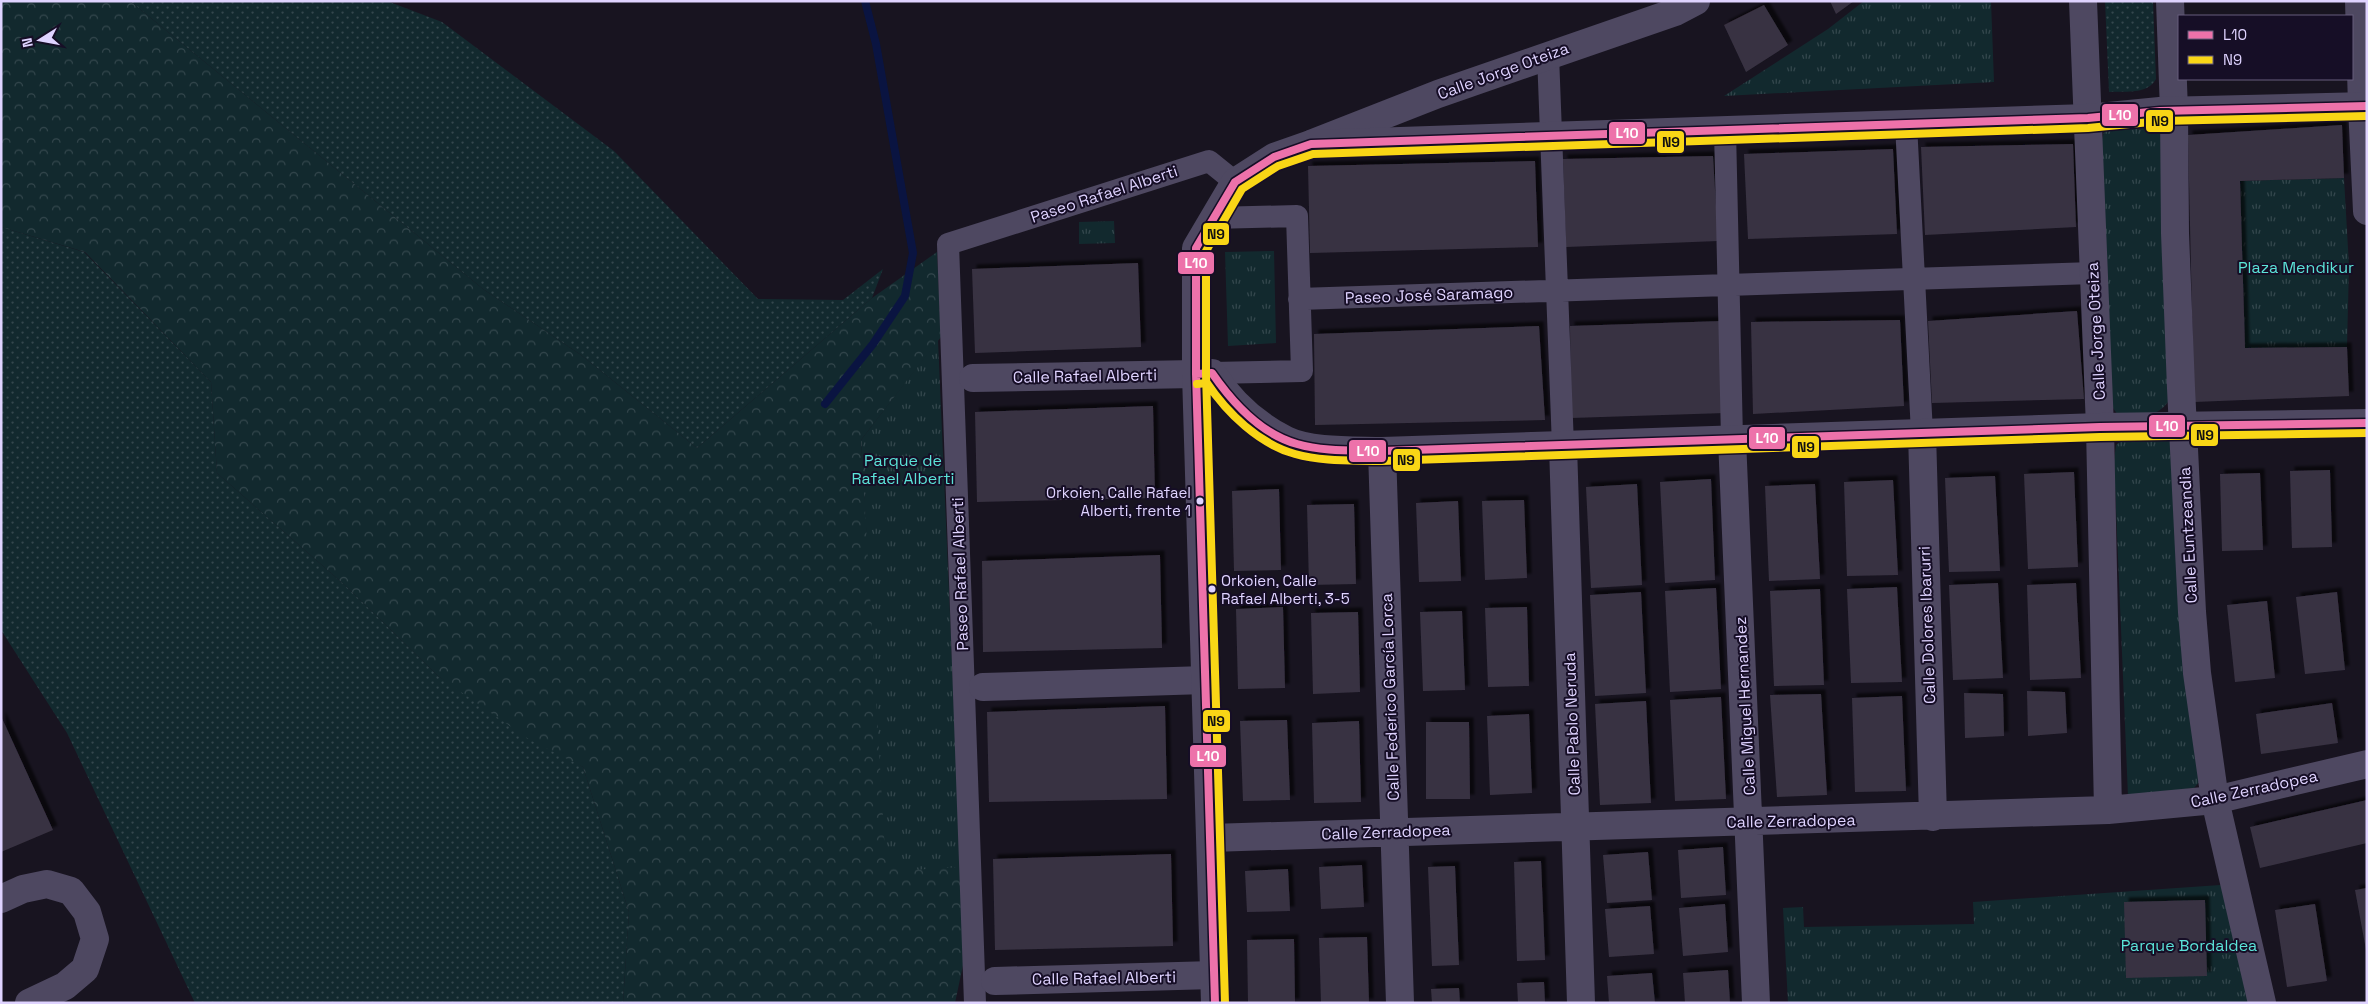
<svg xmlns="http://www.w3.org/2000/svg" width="2368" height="1004" font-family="'Space Grotesk',sans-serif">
	<defs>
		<pattern id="grass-dots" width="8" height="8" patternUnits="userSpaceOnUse" patternTransform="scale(1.25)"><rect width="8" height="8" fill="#12292e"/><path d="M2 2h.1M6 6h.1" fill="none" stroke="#34474d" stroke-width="1.8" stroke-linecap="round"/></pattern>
		<pattern id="forest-crowns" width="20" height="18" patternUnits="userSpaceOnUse" patternTransform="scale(1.25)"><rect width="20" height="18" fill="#12292e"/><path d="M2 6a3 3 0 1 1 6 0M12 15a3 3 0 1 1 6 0" fill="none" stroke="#34474d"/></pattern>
		<pattern id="park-tufts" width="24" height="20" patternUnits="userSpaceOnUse" patternTransform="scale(1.25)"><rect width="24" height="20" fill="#12292e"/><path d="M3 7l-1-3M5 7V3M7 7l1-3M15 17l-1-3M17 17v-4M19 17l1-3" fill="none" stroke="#34474d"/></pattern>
		<filter id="shadow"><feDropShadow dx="4.5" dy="-4.5" stdDeviation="1" flood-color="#0009"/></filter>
	</defs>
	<rect width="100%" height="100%" fill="#181420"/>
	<path fill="url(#grass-dots)" d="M130,1h257l55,21 172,129 144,148 85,1 40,-31 -11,29 -175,150 -116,-93 -98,-66z
		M2105,1h48l3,78c-9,16 -31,12 -47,13z
		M1,227l83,25 127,130 6,91 131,115 90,88 145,91 46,145 -6,91h-428l-128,-270 -66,-103z"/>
	<path fill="url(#forest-crowns)" d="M1,1h129l353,288 98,66 116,93 175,-150 65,-46 4,85 -80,103 6,93 94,334 2,98 -8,38h-332l6,-91 -46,-145 -53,-27 -92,-64 -90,-88 -131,-115 -6,-91 -126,-130 -84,-25z"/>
	<path fill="url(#park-tufts)" d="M1864,1h127l3,81 -270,14 104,-67z
		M2119,123h36l11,10 6,263c-14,24 -29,19 -54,19l-8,-11 -11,-254 5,-18z
		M2344,178l5,88 -2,81 -102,1 -5,-167z
		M1114,221l1,22 -36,1v-22z
		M1274,251l2,92 -48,3 -3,-94z
		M938,340l23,527 -51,3 -25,-18 -24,-412z
		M2126,437l48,4 28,338 -8,9 -66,8 -14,-335 2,-16z
		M2235,884l27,119h-474l-5,-95 20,-1 1,20 170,-3 -1,-22z"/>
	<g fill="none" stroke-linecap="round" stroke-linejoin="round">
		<path stroke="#0a1441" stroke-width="8" d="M825,404l48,-60 32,-48 8,-43 -37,-209 -11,-43"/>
	</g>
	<path fill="#383242" filter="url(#shadow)" d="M1830,1h24l-18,13z
		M1764,5l24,40 -42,27 -22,-47z
		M2342,125l2,53 -104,3 5,167 102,-1 2,49 -155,6 -6,-267z
		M2073,144l3,83 -151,8 -4,-88z
		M1893,149l4,85 -149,5 -4,-85z
		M1713,156l5,85 -152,6 -3,-88z
		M1535,161l3,86 -228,6 -2,-87z
		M1138,263l3,84 -166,6 -3,-84z
		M2077,311l7,88 -152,4 -4,-82z
		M1900,320l4,86 -151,8 -2,-92z
		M1723,321l2,92 -154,5 -1,-92z
		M1539,326l6,94 -230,5 -1,-91z
		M1153,406l2,92 -178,4 -2,-90z
		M2330,470l2,77 -40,1 -2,-77z
		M2074,472l4,95 -50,2 -4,-95z
		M2260,473l3,77 -41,1 -2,-77z
		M1995,476l5,95 -51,1 -4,-94z
		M1711,479l4,101 -50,3 -5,-101z
		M1893,480l5,95 -51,1 -3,-94z
		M1637,484l5,101 -51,3 -5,-101z
		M1815,484l5,95 -51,2 -4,-95z
		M1279,489l2,81 -47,1 -2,-80z
		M1524,500l3,78 -42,2 -3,-79z
		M1458,501l3,80 -42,1 -3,-79z
		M1354,504l2,80 -47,1 -2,-80z
		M1160,555l2,93 -179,4 -1,-91z
		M1998,583l5,95 -50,2 -4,-95z
		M2076,583l5,95 -51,2 -3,-95z
		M1897,587l5,95 -51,1 -4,-94z
		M1716,588l5,101 -51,3 -5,-101z
		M1820,589l4,96 -50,1 -4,-95z
		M1641,592l5,101 -51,3 -5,-101z
		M2337,592l8,78 -40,4 -9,-77z
		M2267,601l8,77 -40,4 -8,-77z
		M1283,607l2,81 -47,1 -2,-80z
		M1527,607l2,79 -41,1 -3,-79z
		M1462,611l3,79 -42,1 -3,-79z
		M1358,612l2,80 -47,2 -2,-81z
		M2027,691l38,1 2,41 -39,3z
		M1964,693l39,1 1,42 -39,2z
		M1821,694l6,101 -50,2 -7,-102z
		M1902,696l4,95 -51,1 -3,-94z
		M1721,697l5,102 -51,2 -5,-101z
		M1646,701l5,102 -51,2 -5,-101z
		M2332,703l6,40 -77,11 -5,-40z
		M1165,706l2,93 -178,3 -2,-90z
		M1529,714l3,79 -42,2 -3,-79z
		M1,716l52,114 -52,22z
		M1287,720l3,80 -47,1 -3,-80z
		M1359,721l2,81 -47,1 -2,-80z
		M1426,722h43l1,77h-44z
		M2367,800v43l-107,25 -10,-41z
		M1723,847l3,48 -45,3 -3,-48z
		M1648,852l4,48 -45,3 -4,-48z
		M1171,854l2,92 -178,4 -2,-91z
		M1541,861l4,99 -28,1 -3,-99z
		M1362,865l2,42 -43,2 -2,-42z
		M1455,866l4,99 -27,1 -4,-99z
		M1288,869l2,42 -43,1 -2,-41z
		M2367,888v62h-1l-11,-60z
		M2205,900l2,76 -81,2 -2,-76z
		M1725,904l3,48 -45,4 -4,-48z
		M2315,904l12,77 -40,6 -12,-77z
		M1650,906l4,48 -45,3 -4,-48z
		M1367,937l2,66h-48l-2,-65z
		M1294,939l1,64h-47l-1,-63z
		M1728,970l2,33h-45l-2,-30z
		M1652,973l3,30h-46l-2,-27z
		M1544,982l1,21h-27l-1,-20z
		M1459,988l1,15h-28l-1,-14z"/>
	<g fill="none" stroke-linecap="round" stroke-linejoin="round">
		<path stroke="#4e4861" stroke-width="22" d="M1548,55l15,391
			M1906,124l16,309
			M1725,130l7,309
			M1212,218l85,-2 5,155 -90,2
			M1299,299l794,-26
			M975,1003l-27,-759 261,-83 26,21"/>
		<path stroke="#4e4861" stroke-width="28" d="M2083,1l17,426 8,383
			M2170,1l4,110
			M2359,1l3,105
			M1313,143l125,-49 237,-82 21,-11
			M973,378l223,-4
			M1922,433l11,384
			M1732,439l24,564
			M1563,446l18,557
			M1382,451l18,552
			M983,687l222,-7
			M1211,838l897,-28 107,-10 152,-36
			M1,899l22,-10 24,-5 24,7 16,21 8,27 -10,30 -20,17 -36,17
			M995,981l219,-6"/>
		<path stroke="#4e4861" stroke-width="28" d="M2362,106l5,105
			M2174,111l1,122 6,155 11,224 5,61 18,127 47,203
			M1196,374l16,-1c18,28 44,52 74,67 24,12 69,10 96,11l718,-24 267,-4
			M1215,1003l-19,-629v-126l39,-66 39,-25 37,-13 777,-26 72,-7 207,-5"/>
		<g stroke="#160e26" stroke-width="11">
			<path id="bus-1" d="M1196,374l16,-1c20,29 49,61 85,71 27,8 57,6 85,7l718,-24 267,-4
				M1215,1003l-19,-629v-126l39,-66 39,-25 37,-13 777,-26 72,-7 207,-5"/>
		</g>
		<g stroke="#160e26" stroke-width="11">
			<path id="bus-2" d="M1197,384l10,-1c20,30 52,61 88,71 28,8 58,6 87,7l718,-24 267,-4
				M1225,1003l-19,-629v-123l36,-62 36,-23 35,-12 775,-26 73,-7 206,-5"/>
		</g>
		<use href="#bus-1" stroke="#ed72aa" stroke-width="8"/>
		<use href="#bus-2" stroke="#f9d616" stroke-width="8"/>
	</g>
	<g fill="#dfd3ff" stroke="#160e26" stroke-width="2">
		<circle cx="1200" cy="501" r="4.5"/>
		<circle cx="1212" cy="589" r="4.5"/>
	</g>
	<g text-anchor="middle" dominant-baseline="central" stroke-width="4" stroke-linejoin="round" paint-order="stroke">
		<g font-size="15" fill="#dfd3ff" stroke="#160e26" text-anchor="end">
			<text x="1191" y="492">Orkoien, Calle Rafael<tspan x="1191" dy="18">Alberti, frente 1</tspan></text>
			<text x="1221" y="580" text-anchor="start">Orkoien, Calle<tspan x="1221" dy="18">Rafael Alberti, 3-5</tspan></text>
		</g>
		<g font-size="16" fill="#dfd3ff" stroke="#160e26">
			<text transform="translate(1503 71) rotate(-20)">Calle Jorge Oteiza</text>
			<text transform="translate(1104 194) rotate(-18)">Paseo Rafael Alberti</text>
			<text transform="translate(1429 295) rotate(-2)">Paseo José Saramago</text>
			<text transform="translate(2096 331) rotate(-93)">Calle Jorge Oteiza</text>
			<text transform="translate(1085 376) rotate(-1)">Calle Rafael Alberti</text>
			<text transform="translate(2188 535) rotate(-93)">Calle Euntzeandia</text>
			<text transform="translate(960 574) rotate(-92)">Paseo Rafael Alberti</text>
			<text transform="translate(1927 625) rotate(-92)">Calle Dolores Ibarurri</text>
			<text transform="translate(1390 697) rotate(-92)">Calle Federico García Lorca</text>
			<text transform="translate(1745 706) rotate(-93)">Calle Miguel Hernandez</text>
			<text transform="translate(1572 724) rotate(-92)">Calle Pablo Neruda</text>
			<text transform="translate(2254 789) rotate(-12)">Calle Zerradopea</text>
			<text transform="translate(1791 821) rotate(-1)">Calle Zerradopea</text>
			<text transform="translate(1386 832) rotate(-2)">Calle Zerradopea</text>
			<text transform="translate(1104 978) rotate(-1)">Calle Rafael Alberti</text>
		</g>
		<g font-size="16" fill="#5be3d8" stroke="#160e26">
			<text x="2296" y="267">Plaza Mendikur</text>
			<text x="903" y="460">Parque de<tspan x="903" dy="18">Rafael Alberti</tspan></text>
			<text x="2189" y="945">Parque Bordaldea</text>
		</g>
	</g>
	<g stroke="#160e26" stroke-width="2">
		<rect x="2101" y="103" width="38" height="24" rx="5" fill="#ed72aa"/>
		<rect x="2145" y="109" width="29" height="24" rx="5" fill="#f9d616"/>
		<rect x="1608" y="121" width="38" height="24" rx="5" fill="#ed72aa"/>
		<rect x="1656" y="130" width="29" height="24" rx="5" fill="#f9d616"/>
		<rect x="1202" y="222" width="28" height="24" rx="5" fill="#f9d616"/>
		<rect x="1177" y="251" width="38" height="24" rx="5" fill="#ed72aa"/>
		<rect x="2148" y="414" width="38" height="24" rx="5" fill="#ed72aa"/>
		<rect x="2190" y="423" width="29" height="24" rx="5" fill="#f9d616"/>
		<rect x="1748" y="426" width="38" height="24" rx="5" fill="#ed72aa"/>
		<rect x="1791" y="435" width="29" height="24" rx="5" fill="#f9d616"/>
		<rect x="1348" y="439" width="39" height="24" rx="5" fill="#ed72aa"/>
		<rect x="1392" y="448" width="29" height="24" rx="5" fill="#f9d616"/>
		<rect x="1202" y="709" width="29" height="24" rx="5" fill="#f9d616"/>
		<rect x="1189" y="744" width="38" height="24" rx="5" fill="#ed72aa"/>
	</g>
	<g font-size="14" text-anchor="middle" font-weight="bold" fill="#fff">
		<text x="2120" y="120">L10</text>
		<text x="1627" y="138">L10</text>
		<text x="1196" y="268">L10</text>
		<text x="2167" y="431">L10</text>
		<text x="1767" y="443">L10</text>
		<text x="1368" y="456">L10</text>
		<text x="1208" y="761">L10</text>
	</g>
	<g font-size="14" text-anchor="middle" font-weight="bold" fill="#111">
		<text x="2160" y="126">N9</text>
		<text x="1671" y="147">N9</text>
		<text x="1216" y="239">N9</text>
		<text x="2205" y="440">N9</text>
		<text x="1806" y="452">N9</text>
		<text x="1406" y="465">N9</text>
		<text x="1216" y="726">N9</text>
	</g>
	<rect width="2368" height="1004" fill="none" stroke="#dfd3ff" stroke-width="5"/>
	<rect x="2178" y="15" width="175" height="65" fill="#160e26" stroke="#665d7d"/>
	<rect x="2188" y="31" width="25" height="8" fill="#ed72aa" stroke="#665d7d"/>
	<text x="2223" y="40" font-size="15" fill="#dfd3ff">L10</text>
	<rect x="2188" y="56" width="25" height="8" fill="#f9d616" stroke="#665d7d"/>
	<text x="2223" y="65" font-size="15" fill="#dfd3ff">N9</text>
	<g transform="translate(40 40) rotate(259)" stroke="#160e26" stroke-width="4" paint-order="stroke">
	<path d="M0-4L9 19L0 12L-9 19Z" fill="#dfd3ff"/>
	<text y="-8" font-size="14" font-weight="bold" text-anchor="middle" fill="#dfd3ff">N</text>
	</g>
</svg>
